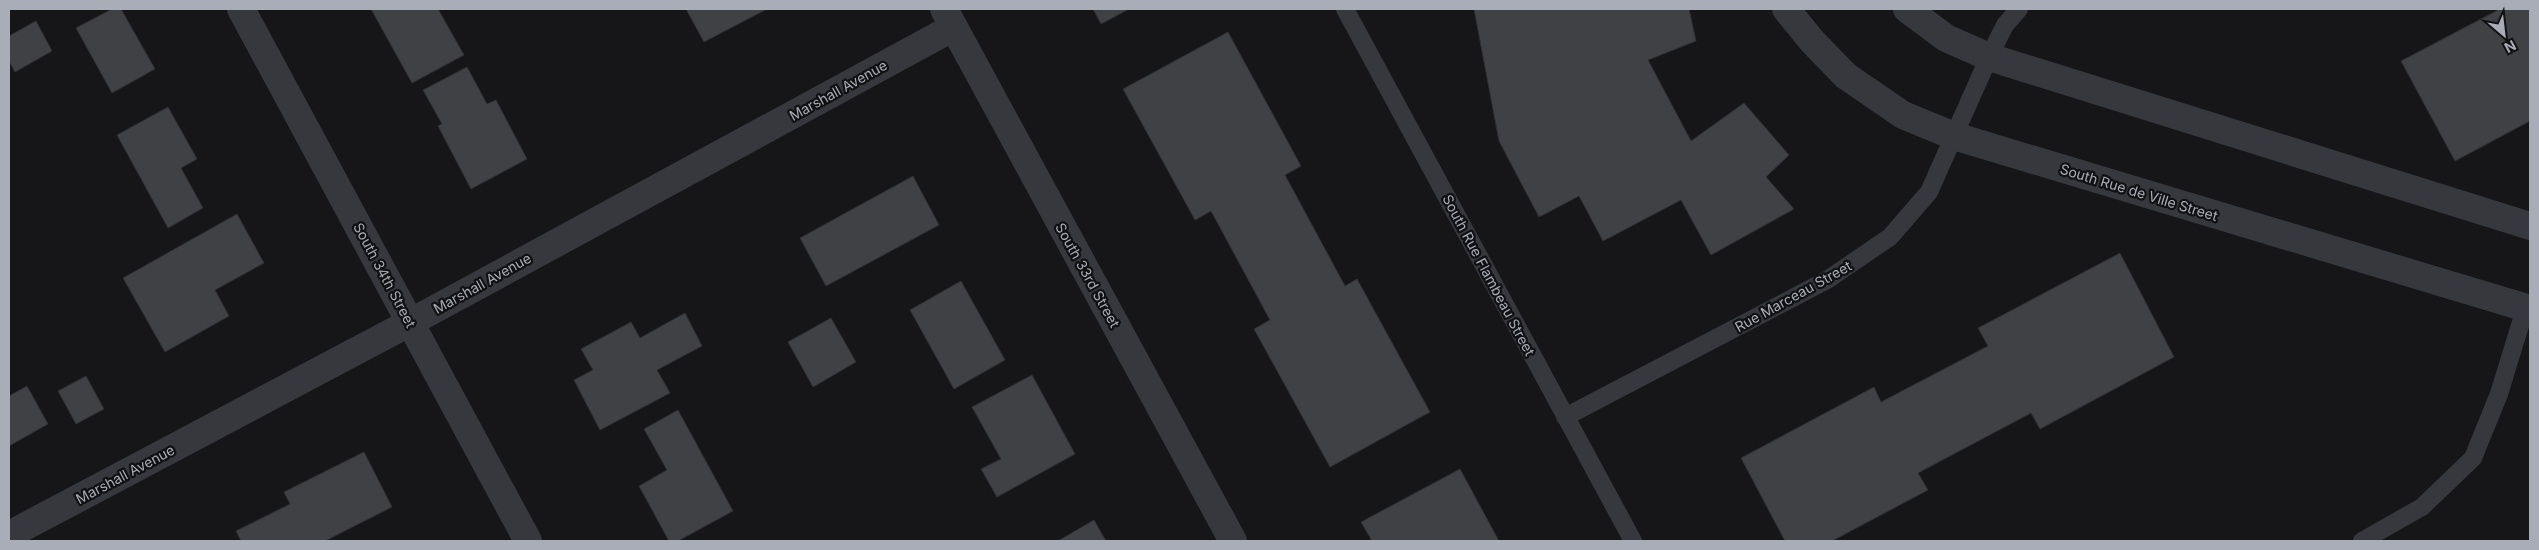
<svg xmlns="http://www.w3.org/2000/svg" width="2539" height="550" font-family="Inter,sans-serif">
	<rect width="100%" height="100%" fill="#161618"/>
	<path fill="#404145" stroke="#303034" d="M112,9h9l34,60 -43,24 -36,-65z
		M371,9h67l26,46 -52,28z
		M686,9h81l-63,33z
		M1093,9h36l-28,15z
		M1474,9h215l7,32 -48,19 43,81 53,-38 45,52 -23,22 28,32 -83,46 -30,-55 -78,41 -24,-45 -40,21 -40,-76z
		M2500,9h30v112l-75,40 -54,-100z
		M36,21l16,30 -37,21 -6,-11v-25z
		M1228,32l73,134 -16,9 60,111 12,-7 73,133 -100,55 -76,-138 16,-9 -59,-109 -16,9 -72,-131z
		M467,67l20,37 9,-4 31,59 -56,30 -33,-63 4,-2 -19,-34z
		M168,107l29,52 -16,9 22,40 -35,20 -51,-93z
		M913,176l26,49 -113,61 -26,-48z
		M237,214l27,49 -49,27 14,26 -64,36 -42,-74z
		M2120,253l54,104 -134,72 -9,-16 -113,60 10,17 -96,51h-47l-44,-83 133,-71 7,15 107,-56 -10,-18z
		M961,281l44,79 -51,29 -44,-79z
		M685,313l17,33 -45,24 13,23 -70,37 -26,-50 19,-10 -12,-21 50,-27 9,16z
		M831,318l25,44 -43,25 -25,-45z
		M1032,375l43,79 -78,43 -16,-28 20,-10 -29,-52z
		M86,376l18,33 -28,15 -18,-33z
		M27,386l21,38 -39,22v-50z
		M678,410l55,101 -55,30h-9l-30,-55 28,-16 -23,-41z
		M364,452l28,55 -67,34h-84l-5,-10 54,-27 -6,-12z
		M1460,469l39,72h-127l-11,-19z
		M1094,520l12,21h-48z"/>
	<g fill="none" stroke-linecap="round" stroke-linejoin="round">
		<path stroke="#37383d" stroke-width="18" d="M1345,9l288,532
			M1565,417l262,-137 63,-43 39,-45 60,-135 16,-32 14,-16
			M2362,541l60,-34 51,-49 26,-64 26,-85"/>
		<path stroke="#37383d" stroke-width="28" d="M241,9l287,532
			M944,9l289,532
			M1786,9l26,32 34,35 57,39 51,21 576,173
			M1907,9l39,29 43,19 541,169
			M9,535l402,-213 543,-295"/>
	</g>
	<g text-anchor="middle" dominant-baseline="central" stroke-width="4.5" stroke-linejoin="round" paint-order="stroke">
		<g font-size="14" fill="#a8adb8" stroke="#111113">
			<text transform="translate(838 90) rotate(-29)">Marshall Avenue</text>
			<text transform="translate(2139 192) rotate(17)">South Rue de Ville Street</text>
			<text transform="translate(385 275) rotate(62)">South 34th Street</text>
			<text transform="translate(1088 275) rotate(61)">South 33rd Street</text>
			<text transform="translate(1489 275) rotate(62)">South Rue Flambeau Street</text>
			<text transform="translate(482 283) rotate(-29)">Marshall Avenue</text>
			<text transform="translate(1793 296) rotate(-29)">Rue Marceau Street</text>
			<text transform="translate(125 474) rotate(-28)">Marshall Avenue</text>
		</g>
	</g>
	<rect width="2539" height="550" fill="none" stroke="#a8adb8" stroke-width="20"/>
	<g transform="translate(2504 35) rotate(152)" stroke="#111113" stroke-width="4" paint-order="stroke">
	<path d="M0-4L9 19L0 12L-9 19Z" fill="#a8adb8"/>
	<text y="-8" font-size="14" font-weight="bold" text-anchor="middle" fill="#a8adb8">N</text>
	</g>
</svg>
